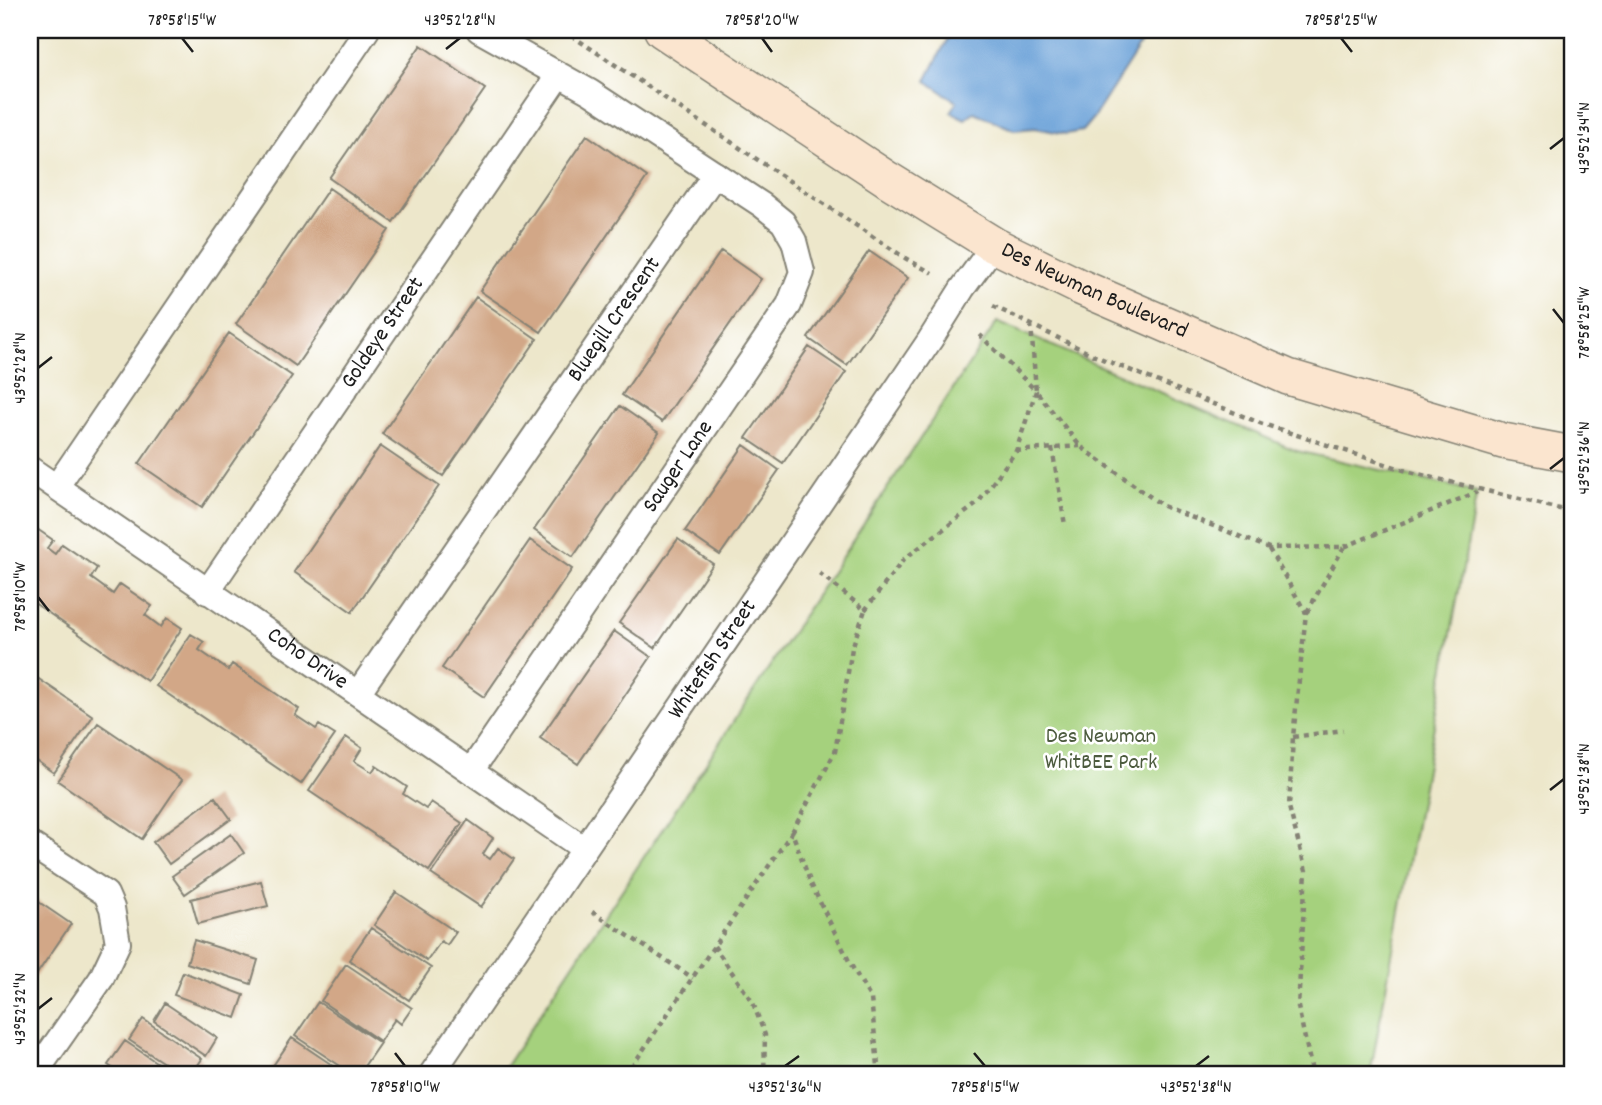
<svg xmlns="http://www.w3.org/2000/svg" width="1602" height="1105" font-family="Dekko,sans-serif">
	<rect width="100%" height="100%" fill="#fff"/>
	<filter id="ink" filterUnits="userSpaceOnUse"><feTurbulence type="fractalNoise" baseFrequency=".0143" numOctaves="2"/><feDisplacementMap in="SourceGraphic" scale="14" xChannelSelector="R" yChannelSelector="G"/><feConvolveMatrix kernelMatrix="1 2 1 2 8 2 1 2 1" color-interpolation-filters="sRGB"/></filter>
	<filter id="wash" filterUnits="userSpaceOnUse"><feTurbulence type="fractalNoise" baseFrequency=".00686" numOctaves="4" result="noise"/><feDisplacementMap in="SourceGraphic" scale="28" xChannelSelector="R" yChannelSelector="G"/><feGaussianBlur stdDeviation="1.57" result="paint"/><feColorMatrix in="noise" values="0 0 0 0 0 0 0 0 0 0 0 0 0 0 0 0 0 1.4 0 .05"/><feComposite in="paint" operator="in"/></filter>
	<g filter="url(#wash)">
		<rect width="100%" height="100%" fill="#ede7cb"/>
		<path fill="#a5d17d" stroke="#60764c" stroke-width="2" d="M997,322l300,129 180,41 -107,583h-870z"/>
		<path fill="#6aa1d8" stroke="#435e7a" stroke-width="2" d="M952,30h198l-56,87 -12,14 -16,3 -31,-6 -21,2 -40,-18 -9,7 -14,-7 6,-10 -31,-21z"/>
		<g id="blocks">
			<path fill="#d2a787" d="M421,45l64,44 -92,133 -64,-44z
				M587,135l60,42 -106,155 -61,-41z
				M329,188l60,42 -93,136 -60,-42z
				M721,251l40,28 -99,143 -40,-27z
				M869,251l39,27 -61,87 -39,-27z
				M476,297l61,42 -94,137 -61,-42z
				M229,333l63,43 -90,131 -63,-43z
				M809,347l37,25 -63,91 -37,-25z
				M620,406l39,27 -86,124 -39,-27z
				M744,445l35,25 -59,85 -35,-24z
				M380,446l59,40 -87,126 -58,-40z
				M37,529l16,11 -6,8 8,6 7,-10 35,24 -6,10 22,16 7,-10 32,22 -7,9 16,12 6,-9 15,10 -35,53 -117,-81v-64z
				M678,539l35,25 -58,84 -36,-25z
				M530,540l42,29 -88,128 -42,-29z
				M614,631l37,26 -73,107 -38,-26z
				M191,634l13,8 -5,8 29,20 4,-6 67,45 -4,6 21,14 3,-4 16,10 -34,49 -145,-98z
				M30,673l63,43 -39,57 -24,-17z
				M98,723l84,57 -40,59 -84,-58z
				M346,737l16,11 -8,13 18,11 4,-6 31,21 -4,7 23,15 5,-7 31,21 -33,48 -120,-80z
				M215,797l16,22 -62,45 -16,-22z
				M468,820l25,18 -10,16 7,5 8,-11 16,11 -33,48 -50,-33z
				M231,834l13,19 -59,41 -13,-18z
				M261,881l7,25 -70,18 -7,-25z
				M396,892l60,40 -9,13 -6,-4 -14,20 -53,-36z
				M30,896l41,28 -41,60z
				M371,928l60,40 -22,32 -60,-40z
				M194,940l64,20 -7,24 -64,-21z
				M346,964l66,44 -11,16 -6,-5 -15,22 -59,-40z
				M183,972l61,23 -8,23 -62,-23z
				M318,1002l62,41 -22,32h-4l-59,-39z
				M165,1003l52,35 -11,18 -52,-35z
				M143,1019l59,40 -11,16h-9l-53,-35z
				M292,1038l55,37h-76l-3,-2z
				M125,1041l50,34h-52l-15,-10z"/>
		</g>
	</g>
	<g filter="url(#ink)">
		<use href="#blocks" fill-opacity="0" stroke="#848274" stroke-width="2"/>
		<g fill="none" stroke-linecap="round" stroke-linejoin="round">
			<g stroke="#848274" stroke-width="28">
				<g id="street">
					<path id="s1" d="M30,469l553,379"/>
					<path d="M57,486l310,-456"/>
					<path id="s2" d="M207,592l351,-516"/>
					<path id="s3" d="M358,693l357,-519"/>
					<path id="s4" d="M471,771l318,-466 13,-33 -8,-31 -11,-19 -21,-17 -172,-113 -111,-62"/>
					<path d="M30,844l76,50 6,14 6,35 -17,36 -67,96"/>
					<path id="s5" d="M431,1075l499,-735 32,-51 32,-44"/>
				</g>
			</g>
			<g stroke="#848274" stroke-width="38">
				<g id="secondary">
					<path id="s6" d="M662,30l225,149 107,66 86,42 208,90 215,64 69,13"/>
				</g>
			</g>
			<path stroke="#848274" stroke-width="4.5" stroke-dasharray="5 5" stroke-linecap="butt" d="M563,30l342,228 27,15
				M993,306l102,50 165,67 150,49 162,40
				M1031,324l5,67 44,55 83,60 106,42 75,-1 133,-55
				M1052,448l13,77
				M1016,451l64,-5
				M1269,549l37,64 -13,124 -4,70 17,64 -8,136 15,68
				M865,610l39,-51 74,-56 38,-52 20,-60 -56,-56
				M1307,612l37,-65
				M1293,737l50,-7
				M792,832l43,-80 17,-104 13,-38 -47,-38
				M592,912l101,66
				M714,946l39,57 12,32 -1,40
				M478,1074l3,1
				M626,1075l166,-243 19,52 39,79 21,36 8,76"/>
			<use href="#street" stroke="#fff" stroke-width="24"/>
			<use href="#secondary" stroke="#fbe5cf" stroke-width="35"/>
		</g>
	</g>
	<path fill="none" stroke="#1c1c1c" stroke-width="2.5" d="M182,38l11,14M762,38l10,14M1341,38l11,14M446,49l14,-11M1550,149l14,-11M1553,309l11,14M38,368l14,-11M1550,469l14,-11M38,597l11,14M1550,790l14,-11M38,1009l14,-11M395,1053l10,13M974,1053l11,13M785,1066l14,-10M1196,1066l13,-10"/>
	<g text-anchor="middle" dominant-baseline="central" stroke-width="5" stroke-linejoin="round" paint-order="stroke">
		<g font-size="23" fill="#1c1c1c" stroke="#fff">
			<text stroke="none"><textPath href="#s6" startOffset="506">Des Newman Boulevard</textPath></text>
			<text stroke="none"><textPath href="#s3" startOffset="453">Bluegill Crescent</textPath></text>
			<text stroke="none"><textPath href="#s2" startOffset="313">Goldeye Street</textPath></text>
			<text stroke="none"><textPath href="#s4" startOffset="368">Sauger Lane</textPath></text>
			<text stroke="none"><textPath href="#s1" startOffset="336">Coho Drive</textPath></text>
			<text stroke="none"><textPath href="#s5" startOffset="502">Whitefish Street</textPath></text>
		</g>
		<g font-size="23" fill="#4c5b3e" stroke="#fff">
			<text x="1101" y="737">Des Newman<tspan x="1101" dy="26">WhitBEE Park</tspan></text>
		</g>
	</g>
	<rect width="1602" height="1105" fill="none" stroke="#fff" stroke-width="77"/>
	<rect x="38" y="38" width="1526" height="1028" fill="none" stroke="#1c1c1c" stroke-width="2.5"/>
	<g font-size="18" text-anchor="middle" fill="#1c1c1c">
		<text x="182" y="25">78°58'15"W</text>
		<text x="460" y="25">43°52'28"N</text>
		<text x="762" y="25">78°58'20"W</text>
		<text x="1341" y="25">78°58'25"W</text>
		<text transform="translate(1583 138) rotate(-90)" y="6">43°52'34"N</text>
		<text transform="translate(1583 323) rotate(-90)" y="6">78°58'25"W</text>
		<text transform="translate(19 368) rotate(-90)" y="6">43°52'28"N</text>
		<text transform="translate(1583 458) rotate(-90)" y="6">43°52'36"N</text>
		<text transform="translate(19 597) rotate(-90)" y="6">78°58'10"W</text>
		<text transform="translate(1583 779) rotate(-90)" y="6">43°52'38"N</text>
		<text transform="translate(19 1009) rotate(-90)" y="6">43°52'32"N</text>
		<text x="405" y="1092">78°58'10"W</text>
		<text x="785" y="1092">43°52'36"N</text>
		<text x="985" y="1092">78°58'15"W</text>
		<text x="1196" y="1092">43°52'38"N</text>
	</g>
</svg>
